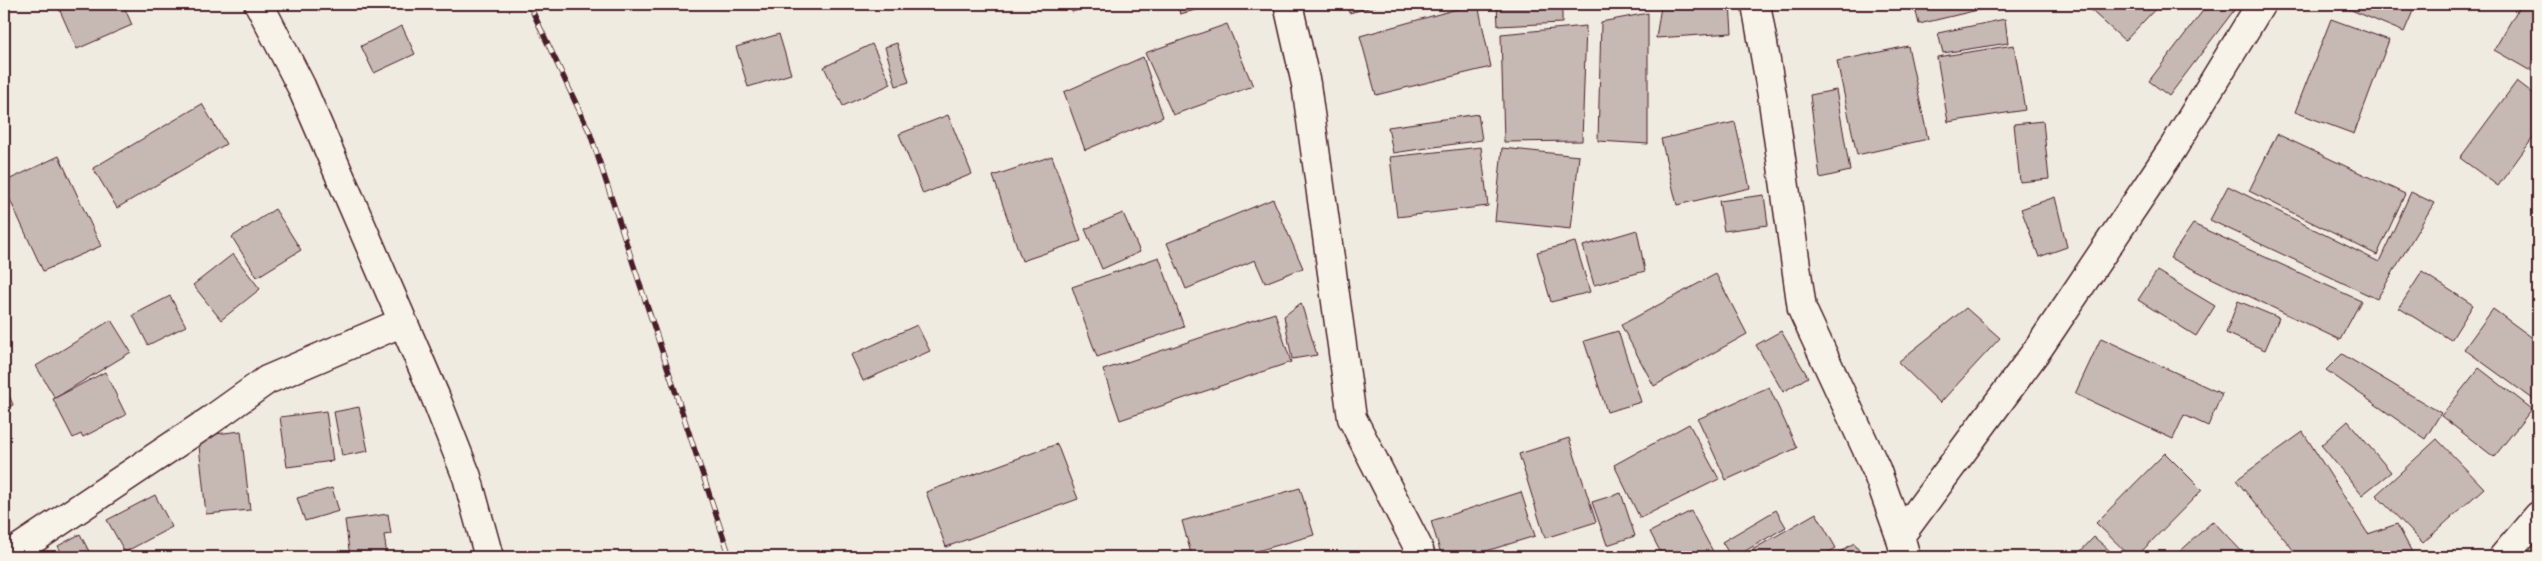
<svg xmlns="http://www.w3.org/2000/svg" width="2542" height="561" font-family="'Comic Neue',sans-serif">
	<rect width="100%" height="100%" fill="#f0ebe0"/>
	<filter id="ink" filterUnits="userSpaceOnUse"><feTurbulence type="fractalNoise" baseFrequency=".02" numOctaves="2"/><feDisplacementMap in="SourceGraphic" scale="10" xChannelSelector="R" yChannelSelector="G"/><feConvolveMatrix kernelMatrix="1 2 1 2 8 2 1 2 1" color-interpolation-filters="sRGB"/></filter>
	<g filter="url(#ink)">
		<path fill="#c6b8b3" stroke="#4a1f2b" d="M57,4h66l9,21 -55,24z
			M789,4h15l-13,5z
			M1069,4h29l-26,8z
			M1177,4h42l-39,10z
			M1347,4h36l-34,9z
			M1475,4h3l13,63 -115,28 -16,-59z
			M1497,4h65v19l-64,3z
			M1604,4h19l-17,3z
			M1673,4h57l2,29 -76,5 5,-32z
			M1914,4h89l-84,20z
			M2084,4h76l-35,37z
			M2208,4h21l6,5 -66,87 -20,-15z
			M2345,4h71l-12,28 -60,-25z
			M2521,4h17v50l-9,16 -35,-20z
			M1648,13v131l-50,-3 3,-119z
			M2005,19l3,24 -65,10 -5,-20z
			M2331,19l58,21 -35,94 -59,-22z
			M1227,24l26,62 -80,29 -28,-62z
			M402,26l13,28 -41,19 -13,-27z
			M1586,26l-4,115 -78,1 -3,-108z
			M779,34l12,40 -43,13 -12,-40z
			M897,43l12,39 -13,4 -11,-39z
			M872,44l19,40 -48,22 -19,-39z
			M2014,45l11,65 -77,12 -11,-65z
			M1908,46l20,93 -71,16 -20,-94z
			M1143,57l20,60 -78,33 -21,-58z
			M2517,81l21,16v34l-40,55 -38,-28z
			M1836,90l14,81 -30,7 -10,-83z
			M202,104l24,40 -109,64 -24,-40z
			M1478,114l4,26 -89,13 -5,-26z
			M948,115l24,59 -49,20 -24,-60z
			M2043,121l6,58 -29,3 -6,-58z
			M1735,122l15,66 -73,17 -16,-66z
			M2277,134l128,60 -28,61 -128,-64z
			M1481,147l7,59 -91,11 -7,-60z
			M1502,148l77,8 -8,73 -76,-8z
			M59,156l42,90 -58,25 -39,-84v-5z
			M1052,156l29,85 -59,20 -29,-85z
			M2228,186l151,76 32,-70 23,11 -57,96 -167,-79z
			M1764,195l4,30 -44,6 -5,-30z
			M2055,197l12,50 -28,10 -18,-48z
			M1273,199l30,69 -38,15 -10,-23 -69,29 -19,-46z
			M275,209l26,41 -44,27 -25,-40z
			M1123,213l17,39 -38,17 -17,-40z
			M2193,224l168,77 -21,39 -170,-82z
			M1637,230l8,41 -51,14 -11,-39z
			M1575,242l15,50 -39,10 -14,-50z
			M233,254l27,35 -39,31 -28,-35z
			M1159,257l25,70 -87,30 -25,-70z
			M2157,271l58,35 -19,30 -58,-36z
			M2422,272l51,33 -22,35 -52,-32z
			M1716,274l31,60 -93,52 -33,-61z
			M170,296l16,30 -38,19 -15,-30z
			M2238,301l41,17 -14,32 -39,-17z
			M1301,303l16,52 -25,4 -8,-43z
			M1966,308l34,30 -60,65 -42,-41z
			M2493,309l45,33 -1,60 -73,-53z
			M1275,313l16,49 -171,58 -17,-50z
			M111,320l20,32 -76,46 -19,-32z
			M917,325l13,26 -67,30 -12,-26z
			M1618,331l23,71 -34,10 -23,-71z
			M1781,331l27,46 -25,15 -27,-47z
			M2101,338l121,56 -14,32 -24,-11 -11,24 -98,-45z
			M2342,354l99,59 -16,26 -99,-69z
			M2479,368l53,41 -38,48 -53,-41z
			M105,372l21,43 -43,22 -2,-3 -8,4 -20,-39z
			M4,382l9,23 -9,4z
			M1769,387l28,61 -71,32 -28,-61z
			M359,407l9,44 -26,5 -8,-44z
			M326,411l7,50 -46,6 -7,-50z
			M2348,421l43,51 -29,23 -41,-50z
			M1689,424l30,55 -79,39 -26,-53z
			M241,431l9,79 -44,4 -8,-78z
			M2303,432l65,102 29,-10 17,32 -115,1 -63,-77z
			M1569,438l27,84 -51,16 -26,-84z
			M2437,439l47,49 -61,55 -47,-48z
			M1057,444l21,55 -132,48 -20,-55z
			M2165,453l37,37 -66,67h-5l-35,-34z
			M332,488l7,23 -34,10 -8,-23z
			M1300,488l14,47 -78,22h-44l-10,-36z
			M1521,492l14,44 -68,21h-25l-11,-36z
			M1621,493l14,43 -28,9 -15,-43z
			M155,495l17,32 -47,25 -18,-32z
			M1776,510l10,17 -51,30h-4l-9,-15z
			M1691,511l25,46h-53l-13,-25z
			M1816,513l20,35 -16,9h-80z
			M388,514l3,20 -7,1 3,20 8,-1v3h-45l-5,-37z
			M2213,521l34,36h-73z
			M80,534l12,23h-28l-6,-11z
			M2094,537l23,20h-42z
			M1854,543l9,14h-31z"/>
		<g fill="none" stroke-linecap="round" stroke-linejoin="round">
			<g stroke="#4a1f2b" stroke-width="31">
				<path id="street" d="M259,4l42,82 134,310 32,81 22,80
					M1288,4l18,80 46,334 66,129 3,10
					M1756,4l17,97 29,208 74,160 24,67 6,21
					M1900,536l138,-187 135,-201 88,-144
					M4,555l16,-7 191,-128 56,-40 136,-58
					M2503,557l35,-41"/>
			</g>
			<use href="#street" stroke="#f7f3e8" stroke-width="28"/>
			<g stroke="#4a1f2b" stroke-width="5.5">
				<path id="rail" d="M529,4l61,129 140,424"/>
			</g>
			<use href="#rail" stroke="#f7f3e8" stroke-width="4" stroke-dasharray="11" stroke-linecap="butt"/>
		</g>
	</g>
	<rect width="2542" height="561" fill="none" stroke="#f7f3e8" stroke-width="20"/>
	<rect x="10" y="10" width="2522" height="541" fill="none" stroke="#4a1f2b" stroke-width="2" filter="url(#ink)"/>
</svg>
